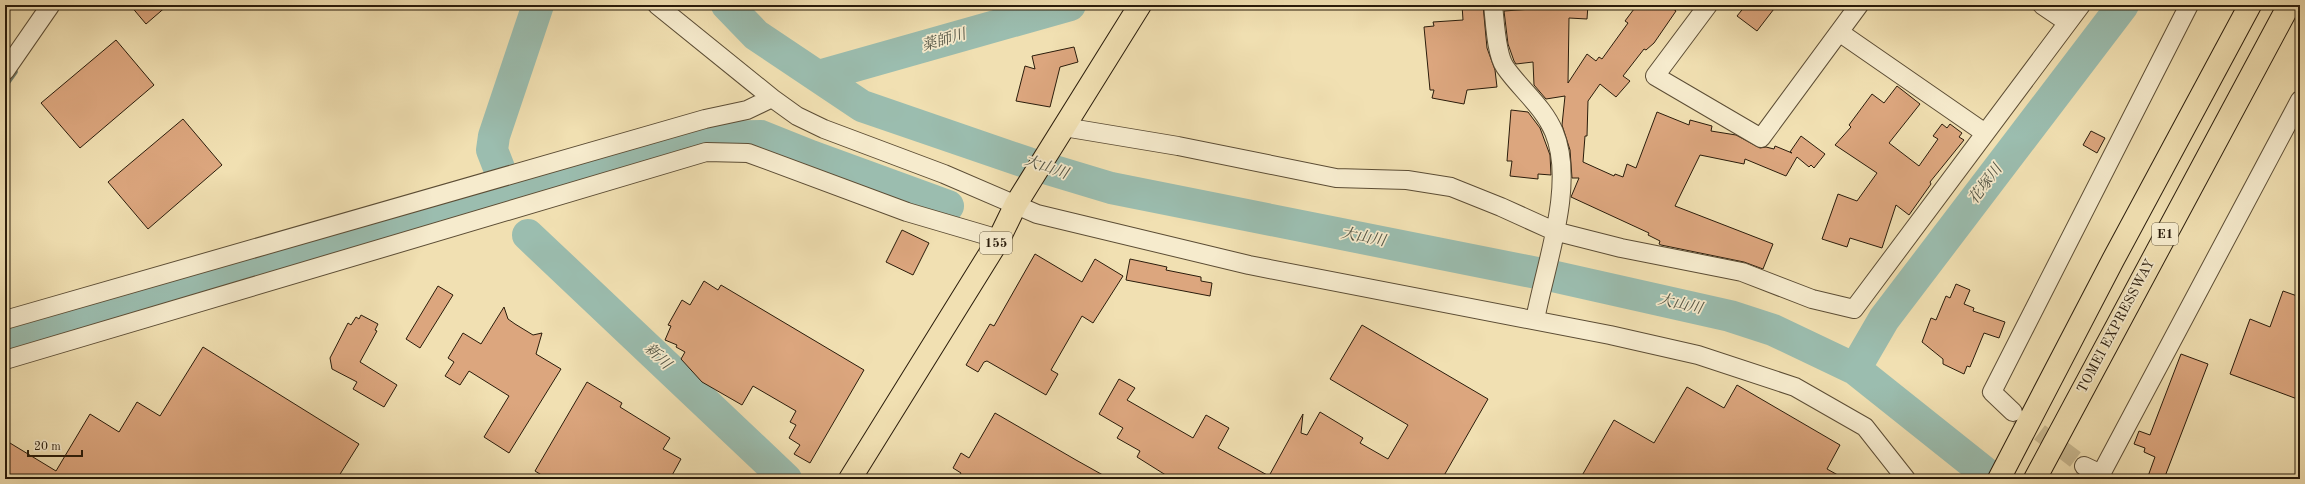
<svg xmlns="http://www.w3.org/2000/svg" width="2305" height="484" font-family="'Old Standard TT','Noto Serif JP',serif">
	<rect width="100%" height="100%" fill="#f1e0b2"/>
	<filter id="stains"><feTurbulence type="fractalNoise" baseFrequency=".005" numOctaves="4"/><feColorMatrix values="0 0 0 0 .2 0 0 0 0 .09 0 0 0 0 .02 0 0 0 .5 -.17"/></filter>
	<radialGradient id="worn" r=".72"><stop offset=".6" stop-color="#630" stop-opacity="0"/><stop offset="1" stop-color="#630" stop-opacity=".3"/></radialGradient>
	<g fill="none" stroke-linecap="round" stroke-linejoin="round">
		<path stroke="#6e7d6d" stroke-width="5.5" d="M5,86l10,-14"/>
		<path stroke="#9bbdaf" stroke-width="32" d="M727,5l29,30 106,71 166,57 83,25 441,88 178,40 43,14 82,39 138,110
			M819,76l251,-71
			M499,168l-7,-18 2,-14 44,-131
			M528,235l258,244
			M5,342l704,-205 52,-1 50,20 137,50
			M1855,369l29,-50 239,-314"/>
	</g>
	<path fill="#dca67e" stroke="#2a1c0b" d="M130,5h38l-22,19z
		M1462,5h21l4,43 8,22 2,17 -30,3 -3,14 -32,-6 2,-8h-4l-6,-63 10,-1 -1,-4 30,-2z
		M1588,5l-1,14 -18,-1 -1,65 19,-29 9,7 3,-4 3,2 26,-36 -3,-2 12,-16h31l8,6 -22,32 -8,7 -2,-1 -21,27 7,5 -14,16 -16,-13 -12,17 -1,35h-2l-2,26 31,14 1,-2 8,3 4,-13 9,4 21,-56 32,13 1,-5 22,6 -1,5 25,4 24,13 6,-1 8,2 1,-3 17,7 -2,-1 11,-16 24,18 -11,14 -3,-3 -2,2 -12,-10 -11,19 -41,-17 -1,5 -44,-9 -25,51 98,38 -10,25 -19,-7 -83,-17 -2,-1 1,-3 -12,-6 1,-2 -78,-36 8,-19h-7l-2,-28 -8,-25 3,-29 -19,3 -12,-14 -1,-23 -17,2 -2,-3 -6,-17 -4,-33z
		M1746,5h31l-20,26 -20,-15z
		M116,40l38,45 -74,63 -39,-45z
		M1074,47l4,15 -18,5 -10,40 -34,-6 9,-35 10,3 -3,-13z
		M1897,86l23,18 -31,39 30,23 19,-27 -5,-3 9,-12 5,4 3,-4 12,9 -3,4 5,3 -34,42 1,2 -22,31 -13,-10 -14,43 -32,-10 -3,9 -25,-8 16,-45 19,7 20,-28 -42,-28 16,-18 -2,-2 23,-31 12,9z
		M1511,110l17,2 12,16 10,27 1,20 -13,-1v5l-28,-3 2,-15h-5z
		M183,119l39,46 -74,64 -40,-47z
		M2091,131l14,7 -8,15 -14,-8z
		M902,230l27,13 -16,32 -27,-13z
		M1035,254l47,28 13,-23 28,17 -30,47 -11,-7 -31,54 7,4 -12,21 -59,-34 -3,1 -6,10 -12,-7 24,-41 4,2z
		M1130,259l37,8 -1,3 35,7v4l11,2 -2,13 -84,-16z
		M704,281l14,9 3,-5 143,85 -54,93 -16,-9 6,-9 -11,-7 7,-13 -6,-3 6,-11 -43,-25 -11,19 -40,-23 -21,-23 4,-7 -9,-5 1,-2 -12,-5 6,-14 -3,-1 14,-25 8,5z
		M1956,284l14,6 -6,14 10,4 -1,3 32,11 -6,16 -15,-5 -14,34 -3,-1 -3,8 -21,-10v-5l-21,-17 9,-24 5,2 10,-24 4,2z
		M438,286l15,9 -33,53 -14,-9z
		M2283,291l17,6v103l-70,-26 20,-55 20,8z
		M504,307l4,12 7,5 18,11 9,-2 -6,21 25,15 -52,84 -25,-16 25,-41 -40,-25 -9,14 -15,-9 9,-14 -6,-4 15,-25 18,11z
		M361,315l17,9 -3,6 2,1 -17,31 37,23 -13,22 -31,-18 4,-7 -25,-13 -2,-11 18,-35 3,2 5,-8 3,2z
		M1362,325l126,74 -46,80h-270l-35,-22 3,-6 -23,-13 6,-10 -24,-14 20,-35 16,9 -8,12 66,38 13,-23 23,13 -11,20 51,28 34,-62 -2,19 6,2 13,-23 43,26 -3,5 28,16 20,-34 -78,-46z
		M203,347l156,97 -22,35h-332v-39l51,31 34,-57 29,18 18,-30 23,14z
		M2181,354l27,10 -44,115h-17l8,-22 -11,-5 1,-4 -11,-4 5,-13 11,4z
		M587,382l35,21 -2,4 50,31 -7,11 18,10 -11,20h-122l-13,-8z
		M1737,385l103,60 -13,24 18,10h-265l34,-59 40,23 33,-56 37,21z
		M995,413l81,47 34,19h-152l3,-6 -8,-5 8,-15 8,5z"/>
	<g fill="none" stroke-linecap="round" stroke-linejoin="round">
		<path stroke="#c9b991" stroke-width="18" stroke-dasharray="18 9" stroke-linecap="butt" d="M2018,416l66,50"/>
		<g stroke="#5c4d35" stroke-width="20">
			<path id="minor" d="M657,5l115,93
				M1493,5c2,16 3,49 12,62 16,23 38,39 49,65 22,53 -9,133 -19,188
				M1708,5l-53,71 106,62 98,-133
				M2042,5l25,17
				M1839,32l146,101
				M5,71l45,-65 -1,-1
				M1064,127l114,19 158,32 71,2 44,7 50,20 53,24 67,17 121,24 70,27 42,10 227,-304
				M5,320l700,-201 42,-9 25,-12 25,18 27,13 120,45 93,40 212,51 361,70 88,20 97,32 70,40 41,52
				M5,360l701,-208 42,1 159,59 92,27
				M2013,412l-21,-20 197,-387
				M2084,466l17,8 3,5
				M2101,474l199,-374"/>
		</g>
		<g stroke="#2a1c0b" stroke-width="24">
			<path id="highway" d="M850,479l149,-240 17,-35 124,-199
				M1999,479l114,-219 137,-255
				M2035,479l254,-474"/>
		</g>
		<use href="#minor" stroke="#f6ebcd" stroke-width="18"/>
		<use href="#highway" stroke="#f1e0b2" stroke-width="22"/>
	</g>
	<g text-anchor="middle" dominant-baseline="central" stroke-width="3.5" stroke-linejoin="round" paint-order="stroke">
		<g fill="#f6ebcd" stroke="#675a45" stroke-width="1">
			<rect x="2152" y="223" width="26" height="22" rx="3"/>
			<rect x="980" y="232" width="32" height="22" rx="3"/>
		</g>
		<g font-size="13" font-weight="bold" fill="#2a1c0b">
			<text x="2165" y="234">E1</text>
			<text x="996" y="243">155</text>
		</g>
		<g font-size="14" fill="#2a1c0b" stroke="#f6ebcd">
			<text transform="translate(2116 326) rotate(-62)">TOMEI EXPRESSWAY</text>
		</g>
		<g font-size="15" font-style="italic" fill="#525444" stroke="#f6ebcd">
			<text transform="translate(944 41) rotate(-16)">薬師川</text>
			<text transform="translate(1046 168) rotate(19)">大山川</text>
			<text transform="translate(1986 185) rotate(-53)">花塚川</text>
			<text transform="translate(1363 238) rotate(11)">大山川</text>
			<text transform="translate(1680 305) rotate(13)">大山川</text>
			<text transform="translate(657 357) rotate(43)">新川</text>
		</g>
	</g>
	<rect width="2305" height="484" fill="none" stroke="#f1e0b2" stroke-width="20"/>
	<rect x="6" y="6" width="2293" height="472" fill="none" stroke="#2a1c0b" stroke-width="2"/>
	<rect x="10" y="10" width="2285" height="464" fill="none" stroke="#2a1c0b"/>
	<path d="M28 450v6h54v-6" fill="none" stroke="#2a1c0b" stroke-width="2"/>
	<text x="34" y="450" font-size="12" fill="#2a1c0b" stroke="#f6ebcd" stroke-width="3" paint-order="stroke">20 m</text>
	<rect width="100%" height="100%" filter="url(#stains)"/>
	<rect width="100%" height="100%" fill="url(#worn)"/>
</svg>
